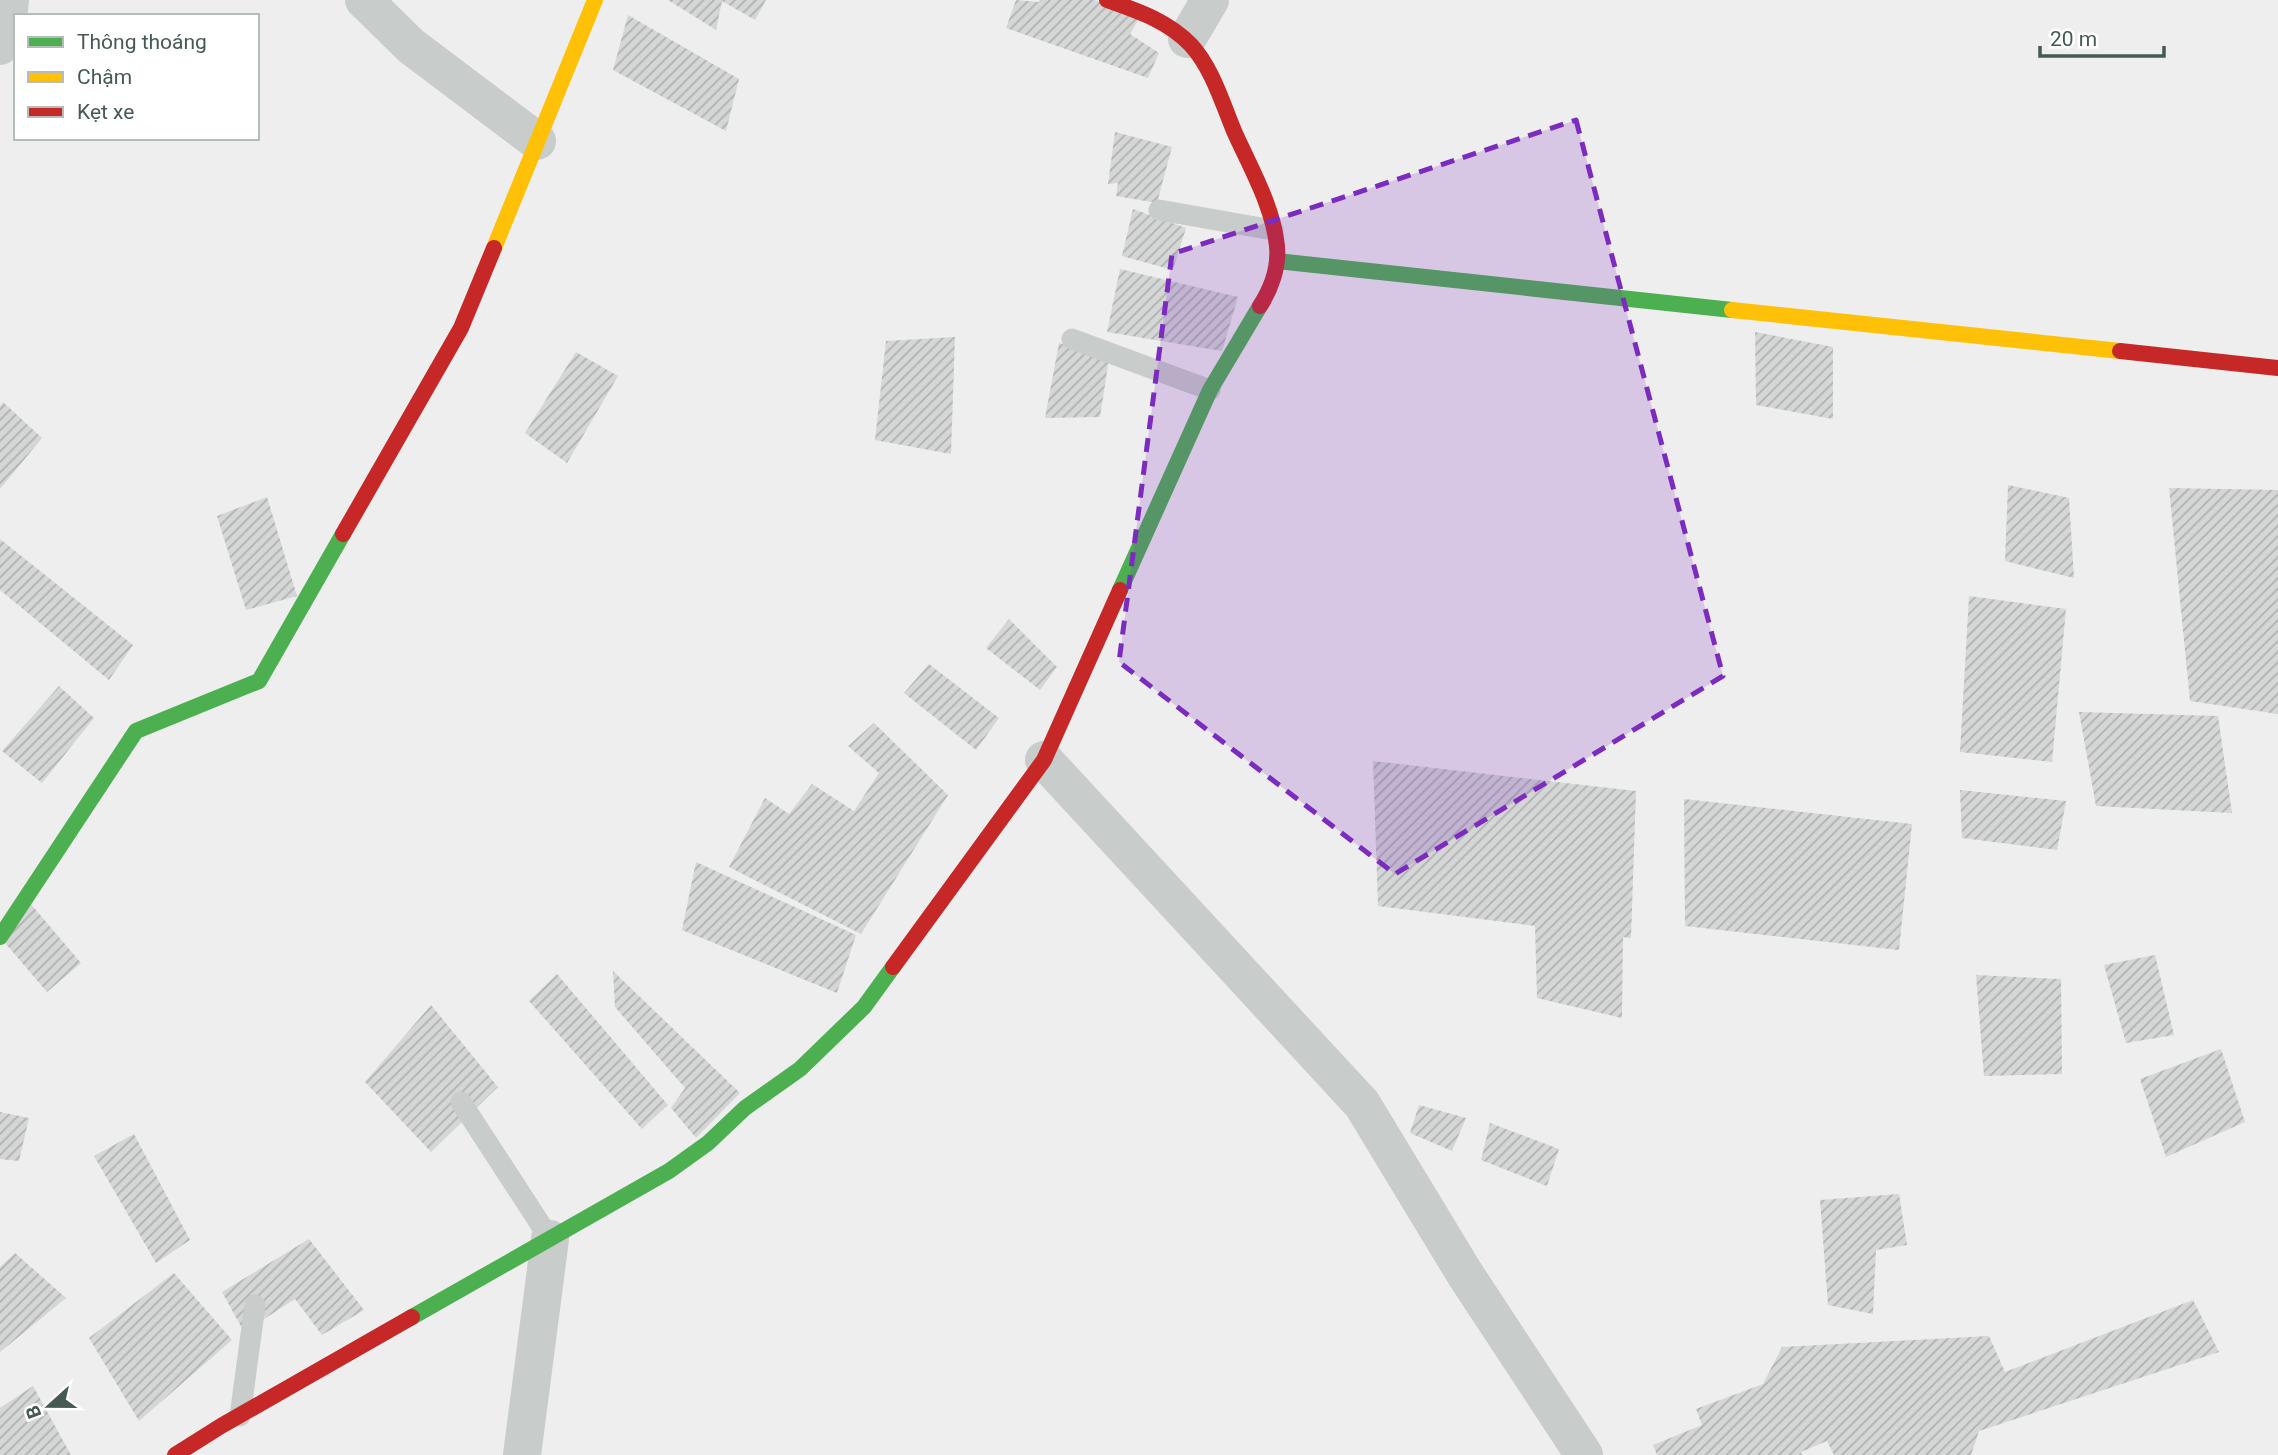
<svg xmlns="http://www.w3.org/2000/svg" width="2278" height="1455" font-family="Roboto,sans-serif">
	<defs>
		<pattern id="building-hatch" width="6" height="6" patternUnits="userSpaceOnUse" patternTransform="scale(1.75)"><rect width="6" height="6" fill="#d4d7d6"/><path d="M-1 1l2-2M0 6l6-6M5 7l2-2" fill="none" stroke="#aeb1b0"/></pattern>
	</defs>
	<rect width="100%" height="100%" fill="#eee"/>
	<path fill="url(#building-hatch)" d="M668,0h98l-11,20 -33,-19 -6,29z
		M1016,0l23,2 1,-2h54l46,17 -10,17 29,19 -11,25 -142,-50z
		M628,15l111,64 -13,52 -113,-61z
		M1115,132l57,15 -15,56 -41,-7 2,-13 -10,1z
		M1133,209l53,19 -13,42 -51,-14z
		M1120,269l118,28 -16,54 -115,-19z
		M1755,332l78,15v72l-77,-14z
		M955,337l-4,117 -76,-14 11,-99z
		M1059,343l50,16 -9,58 -55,1z
		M576,352l42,24 -51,87 -42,-30z
		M3,402l39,36 -42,51v-83z
		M2008,485l61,13 5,80 -69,-17z
		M2169,488l109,2v224l-88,-13z
		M267,497l30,99 -51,14 -29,-94z
		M0,539l133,106 -24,35 -109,-90z
		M1969,596l97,13 -14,153 -92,-10z
		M1009,619l48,48 -17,23 -54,-42z
		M929,664l70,54 -23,32 -72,-57z
		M59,686l35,32 -52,65 -40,-32z
		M2079,712l139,4 14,97 -136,-7z
		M874,723l74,72 -87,139 -132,-67 36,-69 24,16 23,-30 42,27 25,-38 -31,-27z
		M1373,761l263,30 -5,147 -8,-1 -1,81 -85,-20 -2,-72 -157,-20z
		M1960,790l106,11 -9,49 -95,-12z
		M1684,799l228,25 -13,126 -214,-24z
		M696,862l160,73 -19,58 -155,-63z
		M24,896l57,67 -34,29 -47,-55z
		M2155,955l19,80 -48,8 -22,-78z
		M613,971l127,122 -44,45 -25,-30 14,-20 -70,-81z
		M557,974l111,131 -26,24 -113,-128z
		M1976,975l85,4 1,95 -78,2z
		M431,1005l67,82 -67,65 -66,-70z
		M2221,1049l24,73 -79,35 -26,-78z
		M1419,1105l47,13 -14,33 -42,-18z
		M0,1112l29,6 -10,43 -19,-2z
		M1490,1123l69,26 -12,37 -66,-26z
		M134,1134l56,106 -34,23 -62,-107z
		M1899,1194l8,51 -31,5 -3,64 -45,-9 -8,-105z
		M309,1239l55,71 -42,25 -27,-36 -51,33 -22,-40z
		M15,1253l51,45 -66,54v-85z
		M174,1273l58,67 -93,81 -50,-83z
		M2193,1300l26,52 -240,79 -8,24h-137l-7,-14 -26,11 1,3h-145l-4,-10 49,-20 -6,-16 67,-25 19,-37 207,-11 16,36z
		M33,1386l38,69h-71v-47z"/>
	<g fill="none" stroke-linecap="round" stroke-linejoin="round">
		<path stroke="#c8ccca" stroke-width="21" d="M1159,210l114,20
			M1072,339l138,51
			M461,1102l89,137
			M240,1416l15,-111"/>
		<path stroke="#c8ccca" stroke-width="38" d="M364,0l47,46 126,95
			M1187,39l23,-39
			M0,46l7,-19 3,-27
			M1044,760l318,344 103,170 119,181
			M522,1455l28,-216"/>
		<path stroke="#4caf50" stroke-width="16" d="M1277,261l455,49
			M1120,590l90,-200 50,-84
			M0,937l136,-206 123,-50 84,-147
			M412,1317l257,-146 39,-28 37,-35 55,-39 64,-62 29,-40"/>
		<path stroke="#ffc107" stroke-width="16" d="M494,248l101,-248
			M1732,310l388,41"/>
		<path stroke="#c62828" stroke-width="16" d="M1107,0c31,11 61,21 84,45 21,23 31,57 43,86 16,36 39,75 43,115 2,21 -6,43 -17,60
			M2120,351l158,17
			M343,534l118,-206 33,-80
			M893,967l151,-207 76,-170
			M175,1455l46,-29 191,-109"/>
	</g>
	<path fill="#7b2cbf" fill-opacity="0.2" stroke="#7b2cbf" stroke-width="5" stroke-dasharray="14 9" stroke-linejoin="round" d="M1576,120l147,556 -328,198 -276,-212 53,-408z"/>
	<rect x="14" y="14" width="245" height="126" fill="#ffffff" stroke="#b5bdba" stroke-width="2"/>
	<rect x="28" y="37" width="35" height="10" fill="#4caf50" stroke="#b5bdba" stroke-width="2"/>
	<text x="77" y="49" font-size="21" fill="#455a53">Thông thoáng</text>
	<rect x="28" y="72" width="35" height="10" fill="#ffc107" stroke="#b5bdba" stroke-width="2"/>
	<text x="77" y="84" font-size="21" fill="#455a53">Chậm</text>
	<rect x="28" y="107" width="35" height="10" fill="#c62828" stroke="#b5bdba" stroke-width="2"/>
	<text x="77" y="119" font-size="21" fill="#455a53">Kẹt xe</text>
	<g transform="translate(49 1406) rotate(249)" stroke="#ffffff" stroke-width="5" paint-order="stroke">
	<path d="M0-5L12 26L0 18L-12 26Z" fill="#455a53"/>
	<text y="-10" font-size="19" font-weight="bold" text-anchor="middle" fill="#455a53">B</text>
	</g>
	<path d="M2040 46v10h124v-10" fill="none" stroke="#455a53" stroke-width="3.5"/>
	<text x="2050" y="46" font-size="21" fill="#455a53" stroke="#ffffff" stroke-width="5" paint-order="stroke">20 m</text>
</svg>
